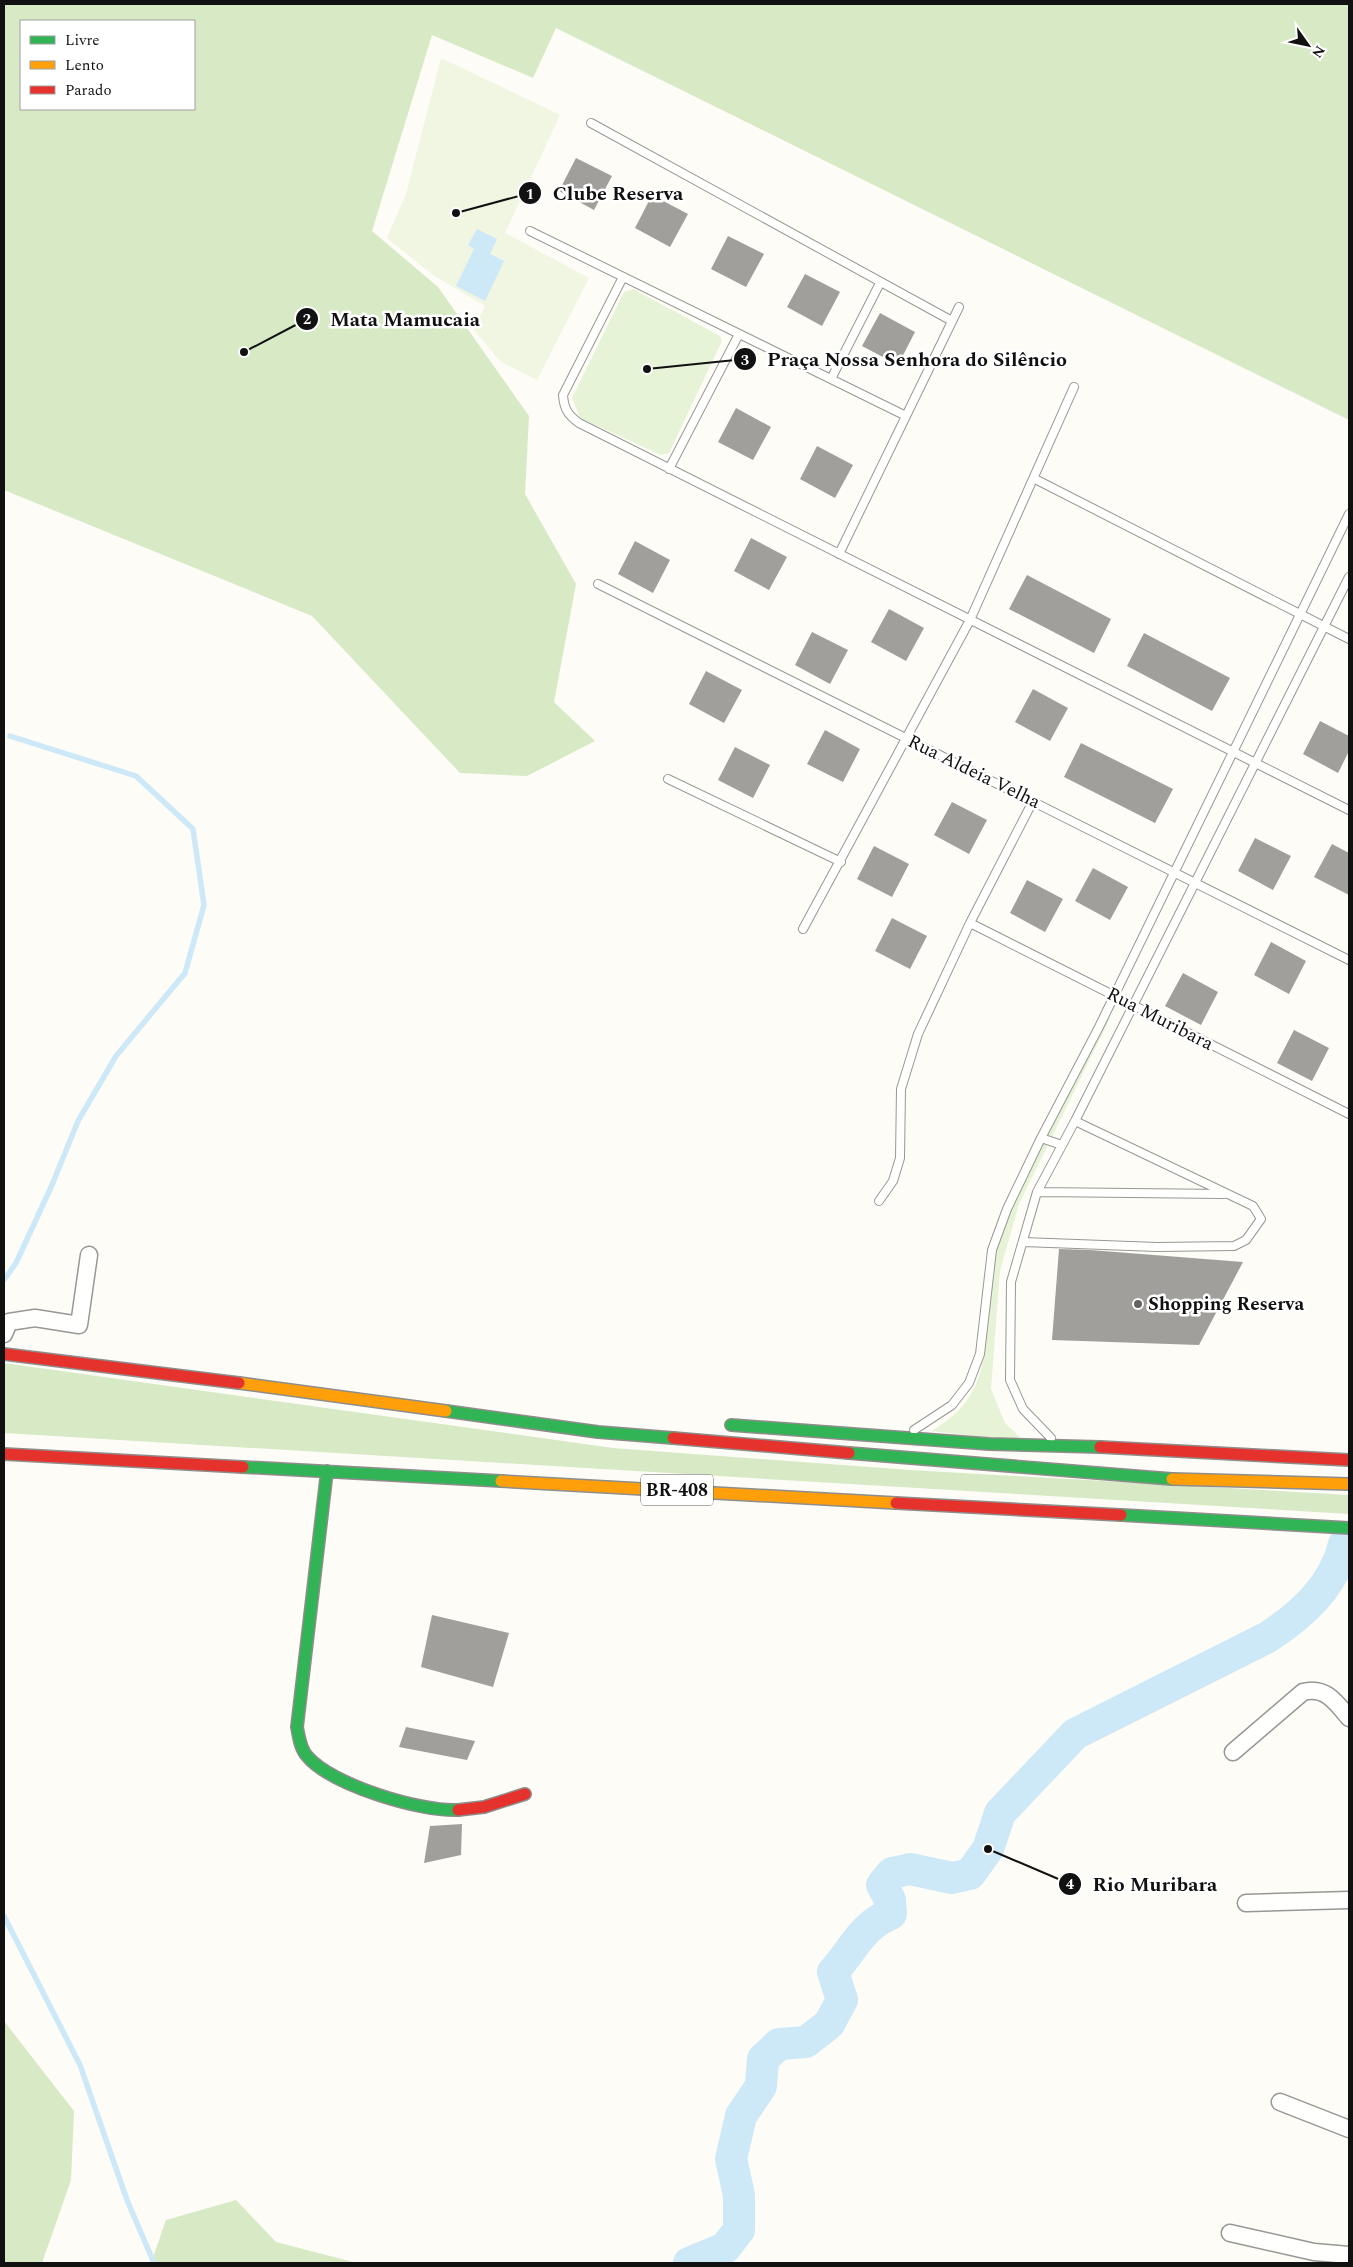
<svg xmlns="http://www.w3.org/2000/svg" width="1353" height="2267" font-family="Spectral,serif">
	<rect width="100%" height="100%" fill="#fdfcf7"/>
	<path fill="#e7f3d7" d="M633,289l87,47 2,5 -53,112 -8,2 -81,-37 -8,-20 52,-106z
		M1108,1015l2,3 -91,186 -19,67 -9,118 14,34 20,19 -94,-11c72,-39 49,-106 63,-172 8,-43 30,-81 50,-119 21,-42 43,-83 64,-125z"/>
	<path fill="#d8eac5" fill-rule="evenodd" d="M4,4h1345v416l-793,-392 -23,50 -101,-43 -60,196 66,56 91,129 -4,78 51,90 -22,118 41,39 -68,35 -67,-3 -148,-157 -308,-126zM21,21h173v88h-173z
		M4,1363l609,85 297,22 439,25v19l-1345,-81z
		M4,2021l70,90 -3,69 -29,83h-38z
		M236,2200l40,42 81,21h-206l15,-43z"/>
	<path fill="#f0f6e1" d="M441,58l119,57 -55,118 84,45 -52,102 -36,-18 -27,-32 11,-24 -52,-31 -46,-37 19,-44z"/>
	<path fill="#cde8f7" d="M477,229l20,10 -7,15 14,7 -19,40 -29,-15 18,-37 -6,-4z"/>
	<g fill="none" stroke-linecap="round" stroke-linejoin="round">
		<path stroke="#cde8f7" stroke-width="5.5" d="M4,1280l12,-17 36,-78 26,-64 38,-65 69,-83 19,-68 -11,-76 -57,-53 -126,-40
			M4,1916l76,149 47,135 27,63"/>
		<path stroke="#cde8f7" stroke-width="32" d="M689,2263l36,-15 14,-18v-35l-8,-36 10,-43 20,-30 2,-27 16,-15 27,-2 23,-18 13,-24 -9,-28c20,-22 29,-47 58,-58l-1,-14 -8,-15 10,-12 18,-4 42,9 18,-4 18,-25 12,-36 75,-79 193,-97c35,-23 66,-51 76,-93"/>
	</g>
	<path fill="#a19f9c" d="M576,158l36,18 -18,34 -35,-19z
		M652,195l36,19 -18,33 -35,-19z
		M728,236l36,18 -18,33 -35,-18z
		M805,274l35,18 -18,34 -35,-19z
		M880,313l35,19 -17,33 -36,-19z
		M736,408l35,19 -18,33 -35,-18z
		M817,446l36,19 -18,33 -35,-19z
		M751,538l36,19 -18,33 -35,-19z
		M635,541l35,19 -17,33 -35,-19z
		M1027,575l84,44 -17,34 -85,-44z
		M889,609l35,19 -18,33 -35,-19z
		M812,632l36,18 -18,34 -35,-19z
		M1144,633l86,45 -18,33 -85,-45z
		M706,671l36,19 -18,33 -35,-19z
		M1033,689l35,19 -18,33 -35,-19z
		M1320,721l29,15v15l-11,22 -35,-19z
		M825,730l35,19 -17,33 -36,-18z
		M1081,743l92,46 -18,34 -91,-46z
		M735,747l35,18 -17,33 -35,-18z
		M952,802l35,18 -18,34 -35,-19z
		M1255,838l36,18 -18,34 -35,-19z
		M1332,844l17,9v42l-35,-18z
		M874,846l35,18 -17,33 -35,-18z
		M1093,868l35,19 -18,33 -35,-19z
		M1027,880l36,19 -18,33 -35,-19z
		M892,918l35,18 -17,33 -35,-18z
		M1271,942l35,19 -17,33 -35,-19z
		M1183,973l35,19 -17,33 -36,-19z
		M1294,1030l35,18 -17,33 -35,-18z
		M1059,1249l31,1 153,12 -44,83 -147,-5z
		M432,1615l77,18 -16,54 -72,-20z
		M406,1727l69,14 -8,19 -68,-13z
		M462,1824l-1,31 -37,8 6,-37z"/>
	<g fill="none" stroke-linecap="round" stroke-linejoin="round">
		<g stroke="#979795" stroke-width="10">
			<path id="lane" d="M591,123l361,198
				M530,231l376,185
				M623,277l-60,118c1,14 5,20 16,28l770,387
				M831,379l49,-96
				M669,469l70,-135
				M1035,479l314,160
				M839,554l120,-247
				M598,584l751,376
				M668,779l173,83
				M970,923l379,191
				M803,929l167,-309 104,-233
				M1041,1138l21,7
				M1037,1192l187,2
				M879,1201l14,-20 7,-23 1,-69 17,-55 52,-111 63,-122
				M1023,1242l134,5 77,-1 12,-6 15,-21 -8,-13 -178,-85
				M914,1430l38,-25 17,-22 11,-29 12,-104 15,-41 34,-71 58,-111 250,-513
				M1051,1438l-28,-29 -13,-29 1,-98 26,-90 38,-71 274,-544"/>
		</g>
		<g stroke="#979795" stroke-width="19">
			<path id="street" d="M4,1334l5,-12 26,-4 44,7 10,-70
				M1233,1752l70,-60c22,-6 33,10 46,26
				M1246,1903l103,-3
				M1280,2102l69,27
				M1230,2233l84,19 35,3"/>
		</g>
		<g stroke="#8e8d8b" stroke-width="14">
			<path id="fast" d="M446,1411l152,21 75,6
				M731,1425l258,19 111,3
				M849,1453l323,26
				M243,1467l258,14
				M327,1471l-30,256c2,10 3,21 10,29 24,29 114,56 151,54
				M1121,1515l228,13"/>
		</g>
		<g stroke="#8e8d8b" stroke-width="14">
			<path id="slow" d="M239,1383l207,28
				M1172,1479l177,5
				M501,1481l395,22"/>
		</g>
		<g stroke="#8e8d8b" stroke-width="14">
			<path id="jam" d="M4,1354l235,29
				M673,1438l176,15
				M1100,1447l249,13
				M4,1454l239,13
				M896,1503l225,12
				M458,1810l26,-3 41,-13"/>
		</g>
		<use href="#lane" stroke="#fffffe" stroke-width="8"/>
		<use href="#street" stroke="#fffffe" stroke-width="16"/>
		<use href="#fast" stroke="#30b455" stroke-width="11"/>
		<use href="#slow" stroke="#ff9f0a" stroke-width="11"/>
		<use href="#jam" stroke="#e5322d" stroke-width="11"/>
	</g>
	<circle fill="#646362" stroke="#fff" stroke-width="2" cx="1138" cy="1304" r="5"/>
	<g text-anchor="middle" dominant-baseline="central" stroke-width="5" stroke-linejoin="round" paint-order="stroke">
		<rect fill="#fff" stroke="#585858" stroke-width="1" x="641" y="1474.5" width="72" height="31" rx="4"/>
		<g font-size="18" font-weight="bold" fill="#111">
			<text x="677" y="1490">BR-408</text>
		</g>
		<g font-size="19" fill="#111" stroke="#fff">
			<text transform="translate(974 772) rotate(26)">Rua Aldeia Velha</text>
			<text transform="translate(1160 1019) rotate(27)">Rua Muribara</text>
		</g>
		<g font-size="19" font-weight="bold" fill="#111" stroke="#fff" text-anchor="start">
			<text x="1148" y="1304">Shopping Reserva</text>
		</g>
	</g>
	<path fill="none" stroke="#111" stroke-width="2" d="M456 213L530 193M244 352L307 319M647 369L745 359M988 1849L1070 1884"/>
	<g fill="#111" stroke="#fff" stroke-width="2">
		<circle cx="456" cy="213" r="5"/>
		<circle cx="244" cy="352" r="5"/>
		<circle cx="647" cy="369" r="5"/>
		<circle cx="988" cy="1849" r="5"/>
		<circle cx="530" cy="193" r="12"/>
		<circle cx="307" cy="319" r="12"/>
		<circle cx="745" cy="359" r="12"/>
		<circle cx="1070" cy="1884" r="12"/>
	</g>
	<g font-size="15" text-anchor="middle" font-weight="bold" fill="#fff">
		<text x="530" y="199">1</text>
		<text x="307" y="324">2</text>
		<text x="745" y="365">3</text>
		<text x="1070" y="1889">4</text>
	</g>
	<g font-size="20" text-anchor="middle" font-weight="bold" fill="#111" stroke="#fff" stroke-width="5" stroke-linejoin="round" paint-order="stroke">
		<text x="618" y="200">Clube Reserva</text>
		<text x="405" y="326">Mata Mamucaia</text>
		<text x="917" y="366">Praça Nossa Senhora do Silêncio</text>
		<text x="1155" y="1891">Rio Muribara</text>
	</g>
	<rect width="1353" height="2267" fill="none" stroke="#111111" stroke-width="10"/>
	<rect x="20" y="20" width="175" height="90" fill="#ffffff" stroke="#a0a0a0"/>
	<rect x="30" y="36" width="25" height="8" fill="#30b455" stroke="#a0a0a0"/>
	<text x="65" y="45" font-size="15" fill="#111111">Livre</text>
	<rect x="30" y="61" width="25" height="8" fill="#ff9f0a" stroke="#a0a0a0"/>
	<text x="65" y="70" font-size="15" fill="#111111">Lento</text>
	<rect x="30" y="86" width="25" height="8" fill="#e5322d" stroke="#a0a0a0"/>
	<text x="65" y="95" font-size="15" fill="#111111">Parado</text>
	<g transform="translate(1308 45) rotate(123)" stroke="#ffffff" stroke-width="4" paint-order="stroke">
	<path d="M0-4L9 19L0 12L-9 19Z" fill="#111111"/>
	<text y="-8" font-size="14" font-weight="bold" text-anchor="middle" fill="#111111">N</text>
	</g>
</svg>
